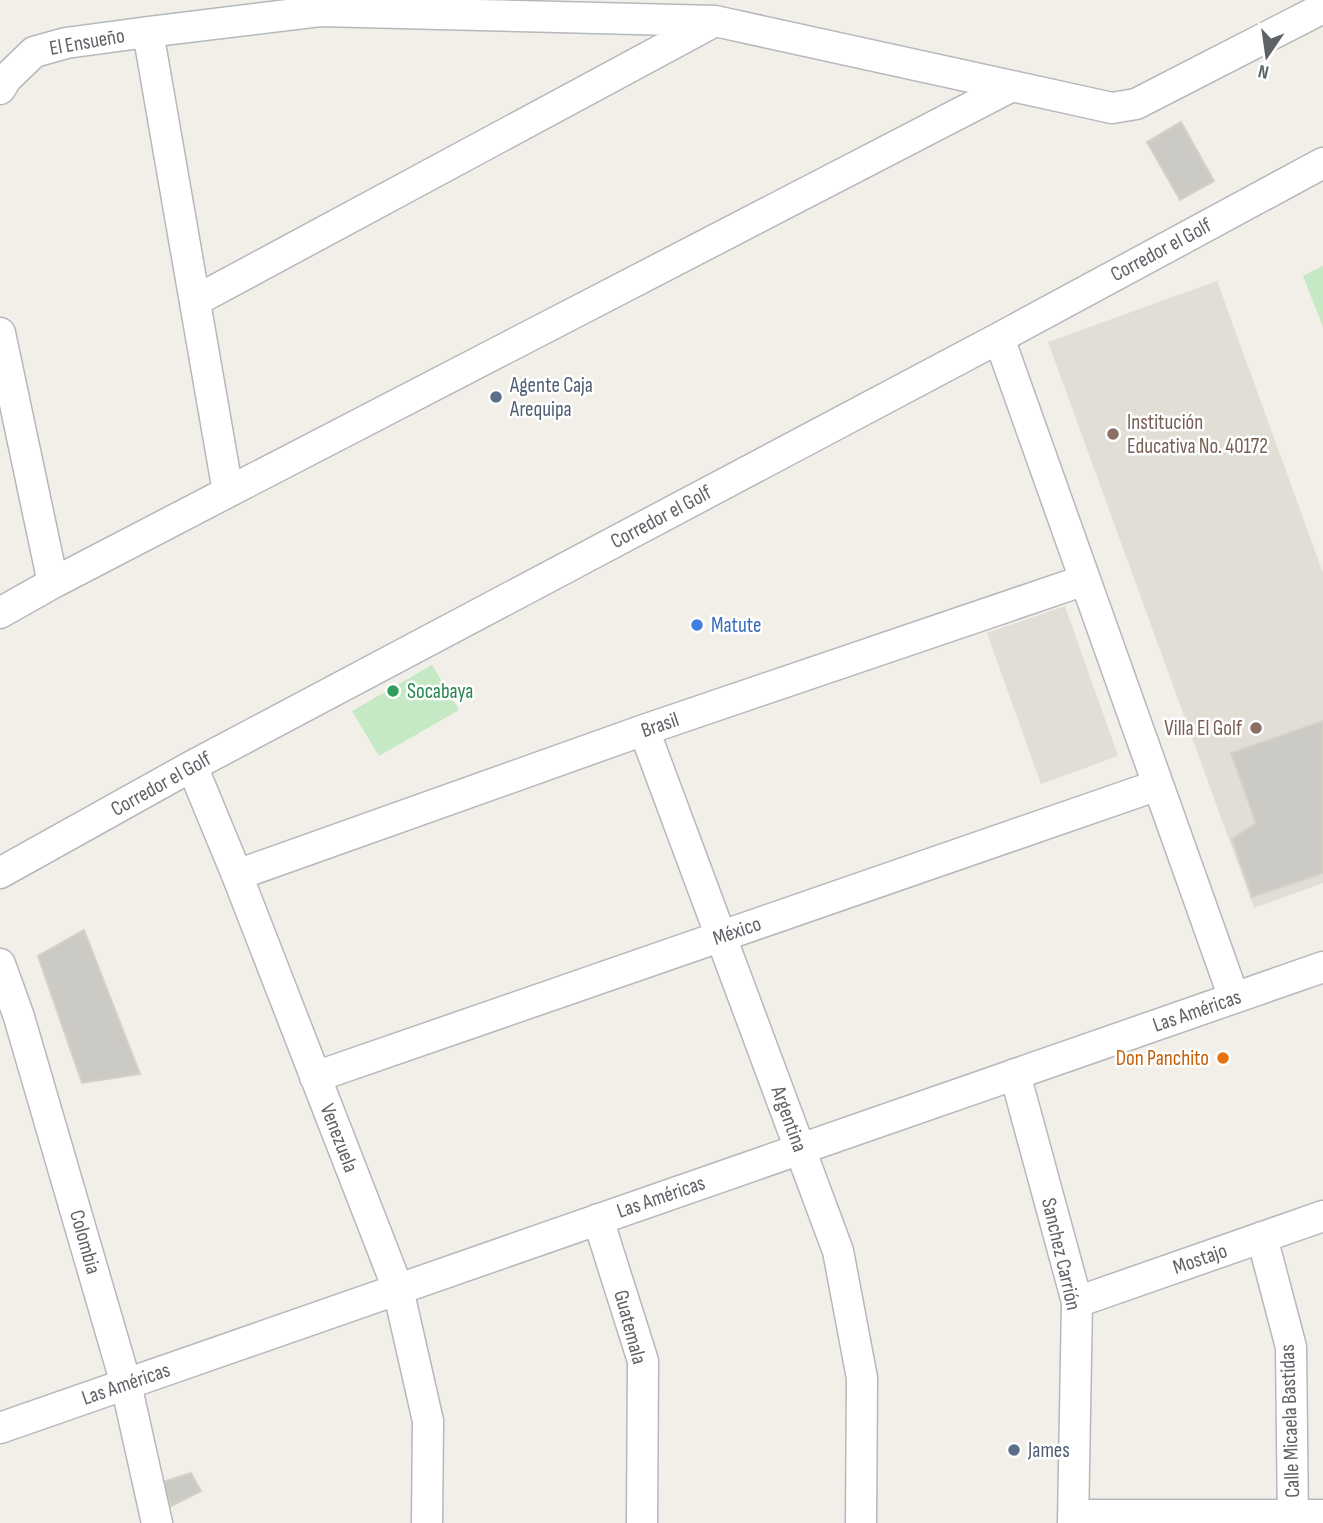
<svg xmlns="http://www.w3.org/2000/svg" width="1323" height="1523" font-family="'Sofia Sans Condensed',sans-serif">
	<rect width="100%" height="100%" fill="#f1efe8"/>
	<path fill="#e1ded6" d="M1217,281l106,292v310l-69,25 -206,-566z
		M1065,606l53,150 -77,28 -54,-151z"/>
	<path fill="#c5e8c5" d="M1323,266v61l-20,-51z
		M432,665l27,45 -80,46 -27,-45z"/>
	<path fill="#cccac5" stroke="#d6d1c6" stroke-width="2" d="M1181,122l33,59 -34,19 -33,-58z
		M1323,721v152l-71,24 -20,-58 24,-16 -25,-70z
		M84,930l56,144 -58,9 -44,-127z
		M191,1473l10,18 -30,15 -8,-24z"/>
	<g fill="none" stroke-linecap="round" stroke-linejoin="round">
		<g stroke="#b5b8bc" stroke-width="33">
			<path id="minor" d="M148,32l80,460
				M0,89l7,-11 27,-26 32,-9 82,-11 172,-21 395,10 397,87 24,-4 187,-96
				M195,301l520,-280
				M0,333l53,250
				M999,338l235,660
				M0,613l53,-30 175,-91 784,-406
				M644,730l194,521 24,127 -1,145
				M192,766l45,109 161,414 30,132 -1,102
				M0,873l192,-107 807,-428 324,-175
				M237,875l407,-145 441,-150
				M0,964l19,53 107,367 31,139
				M1015,1074l62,228 -4,221
				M315,1077l843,-292
				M598,1219l45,142 -1,162
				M1262,1237l29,110 2,176
				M1077,1302l246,-86
				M0,1428l1323,-461
				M1073,1515h250"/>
		</g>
		<use href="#minor" stroke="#fff" stroke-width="30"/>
	</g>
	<g fill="#5c6f8a" stroke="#fff" stroke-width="2.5">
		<circle cx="496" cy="397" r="7"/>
		<circle cx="1014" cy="1450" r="7"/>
	</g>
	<g fill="#8d6e63" stroke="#fff" stroke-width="2.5">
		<circle cx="1113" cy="434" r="7"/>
		<circle cx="1256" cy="728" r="7"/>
	</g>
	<circle fill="#3f7fe0" stroke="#fff" stroke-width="2.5" cx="697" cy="625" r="7"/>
	<circle fill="#2e9e5b" stroke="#fff" stroke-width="2.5" cx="393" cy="691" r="7"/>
	<circle fill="#e8710a" stroke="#fff" stroke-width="2.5" cx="1223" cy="1058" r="7"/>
	<g text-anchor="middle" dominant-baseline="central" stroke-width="5" stroke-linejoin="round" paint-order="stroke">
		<g font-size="21" fill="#5f6368" stroke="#fff">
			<text transform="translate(87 42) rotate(-10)">El Ensueño</text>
			<text transform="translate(1161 250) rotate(-28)">Corredor el Golf</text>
			<text transform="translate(661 517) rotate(-28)">Corredor el Golf</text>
			<text transform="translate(660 725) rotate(-19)">Brasil</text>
			<text transform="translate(161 784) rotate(-29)">Corredor el Golf</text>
			<text transform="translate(737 931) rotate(-19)">México</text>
			<text transform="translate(1197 1011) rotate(-19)">Las Américas</text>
			<text transform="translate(789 1119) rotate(70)">Argentina</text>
			<text transform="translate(339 1138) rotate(69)">Venezuela</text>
			<text transform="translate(661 1197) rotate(-19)">Las Américas</text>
			<text transform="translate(85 1242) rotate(74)">Colombia</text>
			<text transform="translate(1061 1254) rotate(77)">Sanchez Carrión</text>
			<text transform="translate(1200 1259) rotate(-19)">Mostajo</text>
			<text transform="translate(630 1327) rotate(75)">Guatemala</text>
			<text transform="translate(126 1384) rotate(-19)">Las Américas</text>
			<text transform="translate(1290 1421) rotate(-92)">Calle Micaela Bastidas</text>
		</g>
		<g font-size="21" fill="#4e5e75" stroke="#fff" text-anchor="start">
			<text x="510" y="385">Agente Caja<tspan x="510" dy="24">Arequipa</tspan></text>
			<text x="1028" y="1450">James</text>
		</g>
		<g font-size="21" fill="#785e54" stroke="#fff" text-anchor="start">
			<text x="1127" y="422">Institución<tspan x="1127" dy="24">Educativa No. 40172</tspan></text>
			<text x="1242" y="728" text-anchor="end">Villa El Golf</text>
		</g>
		<g font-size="21" fill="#366cbe" stroke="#fff" text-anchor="start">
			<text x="711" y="625">Matute</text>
		</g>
		<g font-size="21" fill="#27864d" stroke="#fff" text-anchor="start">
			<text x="407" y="691">Socabaya</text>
		</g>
		<g font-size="21" fill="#c56008" stroke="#fff" text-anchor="end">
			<text x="1209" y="1058">Don Panchito</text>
		</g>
	</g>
	<g transform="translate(1267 56) rotate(193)" stroke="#ffffff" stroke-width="5" paint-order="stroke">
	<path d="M0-5L12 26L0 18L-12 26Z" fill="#5f6368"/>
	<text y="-10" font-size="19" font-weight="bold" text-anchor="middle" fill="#5f6368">N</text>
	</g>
</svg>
